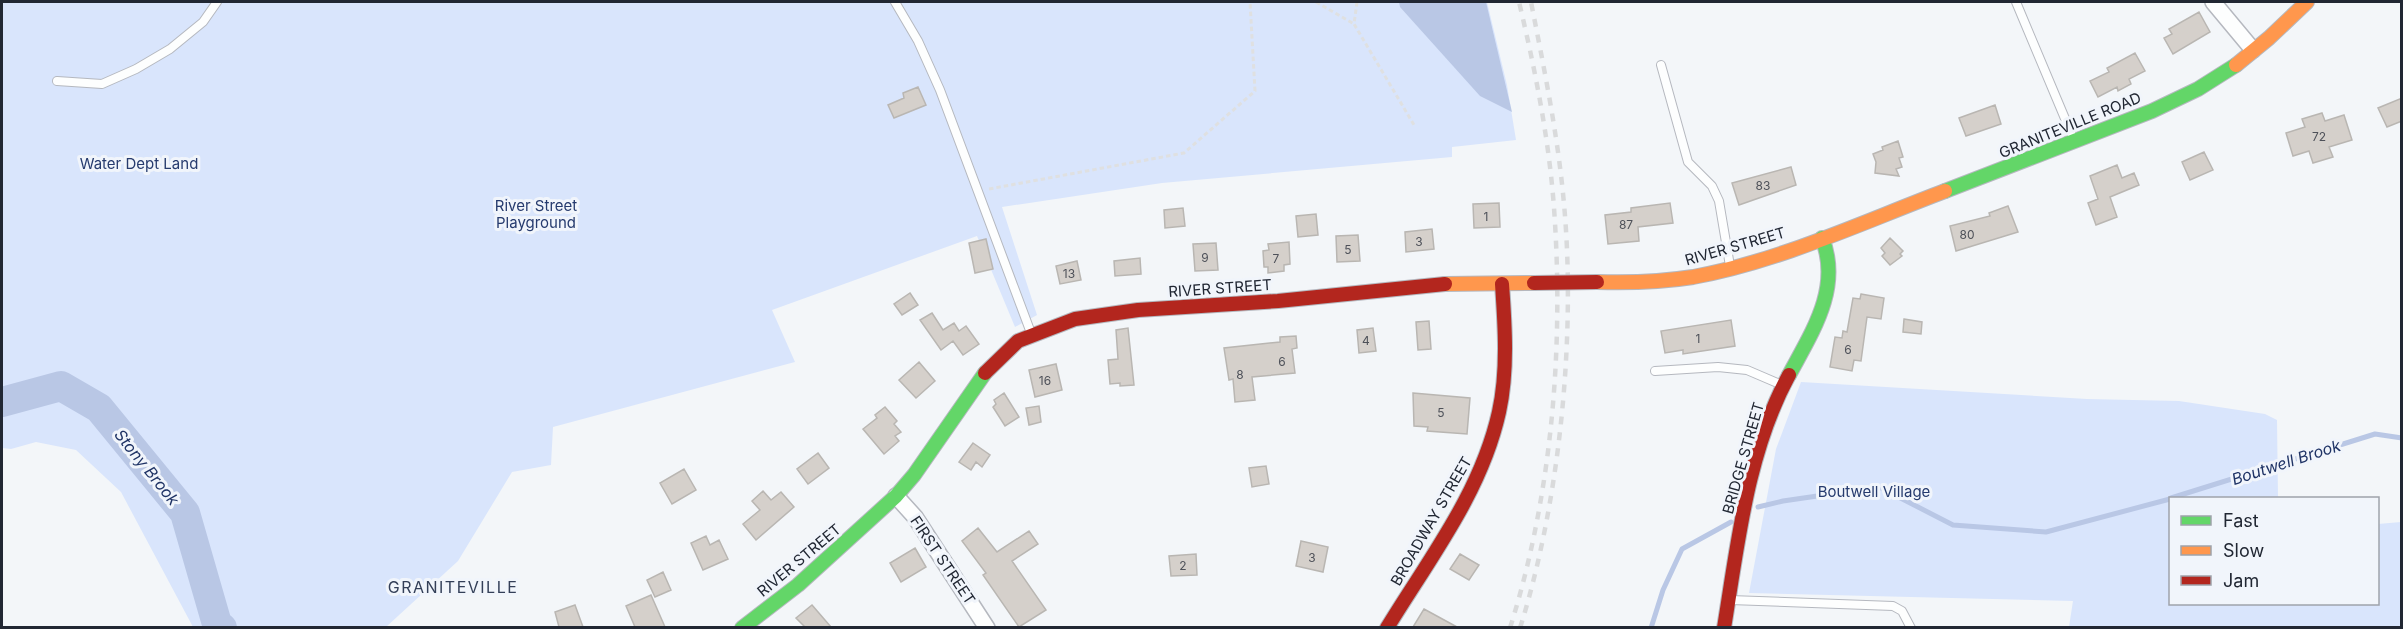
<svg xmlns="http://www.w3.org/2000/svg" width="2403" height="629" font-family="Inter,sans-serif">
	<rect width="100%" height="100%" fill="#f3f6f9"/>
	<path fill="#d9e5fc" d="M2,2h1485l20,83 9,55 -64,7v10l-290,26 -160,24 35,108 -22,12 -38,-91 -205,74 23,52 -242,65 -2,38 -39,7 -54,89 -72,66h-193l-72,-135 -45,-42 -40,-8 -25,7 -9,-1z
		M1801,382l286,17 92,2 86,13 12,6 1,78h-108v106h208v-80l23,-2v105h-332l4,-26 -324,-8 27,-144z"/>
	<path fill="#b9c7e5" d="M1399,2h87l26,110 -32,-16 -80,-89z"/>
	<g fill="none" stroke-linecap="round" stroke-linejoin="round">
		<path stroke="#b9c7e5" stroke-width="5" d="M2171,498l204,-64 27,4
			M1758,507l25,-6 96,-14 74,38 93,7 124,-33
			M1651,628l12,-38 19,-41 49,-27"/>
		<path stroke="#b9c7e5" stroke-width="30" d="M2,402l59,-16 38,22 86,105 32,111 5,4"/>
	</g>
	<path fill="#d5d0cb" stroke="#b9b6b2" stroke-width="1.5" d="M2199,12l11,20 -37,22 -9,-16 8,-4 -3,-5z
		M2135,53l10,18 -16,8 2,5 -13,7 -1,-4 -19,10 -8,-16 19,-9 -2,-4z
		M918,87l8,18 -32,13 -6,-13 16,-7 -1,-5z
		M2402,98v23l-15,6 -9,-19z
		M1995,105l6,19 -35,12 -7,-18z
		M2322,113l3,8 19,-6 8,25 -23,7 4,10 -20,6 -4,-12 -16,5 -7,-23 19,-6 -3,-8z
		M1898,141l5,16 -4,1 3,9 -6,2 3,7 -24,-3 1,-11 -3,-8 10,-4 -1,-3z
		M2204,152l9,18 -23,10 -8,-18z
		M2117,165l5,13 12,-5 5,12 -29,12 7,20 -21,8 -8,-22 10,-4 -8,-23z
		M1791,167l5,18 -57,20 -7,-22z
		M1499,203l1,24 -26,1 -1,-24z
		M1670,203l3,20 -35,4 1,14 -31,3 -3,-29 26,-3v-4z
		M2008,206l10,26 -62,19 -6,-25 40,-10 -1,-3z
		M1183,208l2,18 -20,2 -1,-18z
		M1316,214l2,21 -20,2 -2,-21z
		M1432,229l2,20 -28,3 -1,-20z
		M1358,235l2,26 -23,1 -1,-26z
		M1890,238l13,13 -3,3 2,2 -12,9 -8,-9 3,-3 -4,-5z
		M986,239l7,30 -18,4 -6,-30z
		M1289,242l1,22 -6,1v6l-16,2v-6h-4l-1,-16 6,-1 -1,-6z
		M1216,243l2,27 -23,1 -2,-27z
		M1140,258l1,16 -26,2 -1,-15z
		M1077,261l4,19 -21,4 -4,-18z
		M910,293l8,12 -16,10 -8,-11z
		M1861,294l23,4 -3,21 -14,-2 -6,44 -7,-1 -2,11 -22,-4 5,-30 7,1 1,-7 4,1 6,-34 7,1z
		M932,313l11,17 11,-7 5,8 7,-5 13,18 -16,11 -10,-14 -12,9 -21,-30z
		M1904,319l18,3 -1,12 -18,-2z
		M1731,320l4,26 -52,8v-4l-18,3 -4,-22z
		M1429,321l2,28 -13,1 -2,-28z
		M1128,328l6,57 -14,1v-3l-10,1 -2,-24 10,-1 -2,-29z
		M1373,328l3,23 -17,2 -2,-23z
		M1296,336l1,12 -5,1 3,24 -43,4 3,23 -20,2 -2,-23 -4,1 -5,-32 56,-6v-5z
		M919,362l16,19 -19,17 -17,-18z
		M1056,364l6,26 -27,7 -6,-27z
		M1004,393l15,24 -14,9 -12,-19 3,-3 -2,-4z
		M1413,393l57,5 -3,36 -40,-3 1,-4 -14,-1z
		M1039,406l2,16 -12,3 -3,-17z
		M885,407l12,14 -3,3 7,8 -6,4 4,5 -15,13 -21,-25 14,-11 -2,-3z
		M973,443l17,12 -8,12 -6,-5 -5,8 -12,-8z
		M818,453l11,15 -21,16 -11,-15z
		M1266,466l3,18 -17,3 -3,-19z
		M684,469l12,21 -24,14 -12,-21z
		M763,491l8,9 10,-8 13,15 -38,33 -13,-16 17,-14 -8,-9z
		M978,528l19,24 32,-21 9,13 -26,17 34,49 -27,17 -36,-52 3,-2 -24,-32z
		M706,536l4,9 9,-5 9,19 -25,11 -12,-27z
		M1301,541l27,6 -5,25 -27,-6z
		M915,548l11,19 -25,15 -11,-19z
		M1196,554l1,21 -26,1 -2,-20z
		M1460,554l19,11 -10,15 -19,-11z
		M663,572l8,18 -16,7 -8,-17z
		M651,595l14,32h-30l-9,-21z
		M575,605l8,22h-24l-4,-15z
		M812,605l19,22h-26l-9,-9z
		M1424,609l33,18h-44z"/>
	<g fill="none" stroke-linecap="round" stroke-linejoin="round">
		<g stroke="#b5b8bf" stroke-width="10">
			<path id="lane" d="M895,2l23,39 22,49 91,243
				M2016,2l58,138
				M1661,65l27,97 24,24 7,15 11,65
				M57,81l45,3 34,-15 34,-20 33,-27 14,-20
				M1655,371l63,-4 29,3 35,15
				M1730,600l163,6 9,5 9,17"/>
		</g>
		<g stroke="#b5b8bf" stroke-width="18">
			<path id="street" d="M2213,2l40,48
				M896,496l19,21 72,111"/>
		</g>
		<g stroke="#b5b8bf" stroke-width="16">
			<path id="fast" d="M1945,191l207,-80 46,-22 38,-24
				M1789,375c23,-43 53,-87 33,-137
				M742,628l56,-43 98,-89 18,-21 71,-102"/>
		</g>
		<g stroke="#b5b8bf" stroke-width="16">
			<path id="slow" d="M2236,65l33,-27 38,-36
				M1597,282c32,1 64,0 96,-5 87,-16 170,-55 252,-86
				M1445,284l89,-1"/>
		</g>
		<g stroke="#b5b8bf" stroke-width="16">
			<path id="jam" d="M985,373l33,-32 57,-22 63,-9 140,-9 167,-17
				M1387,628c42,-69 94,-135 112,-216 9,-41 6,-86 3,-128
				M1724,628c14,-85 23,-176 65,-253"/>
		</g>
		<path stroke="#dfe0e1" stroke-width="3" stroke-dasharray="4.5 3" stroke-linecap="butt" d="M1316,2l38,22
			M1357,2l-3,22 60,101
			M989,189l195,-36 71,-62 -5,-89"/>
		<use href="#lane" stroke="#fdfefe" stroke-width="8"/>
		<use href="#street" stroke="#fdfefe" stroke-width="15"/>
		<use href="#fast" stroke="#63d668" stroke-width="14"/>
		<use href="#slow" stroke="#ff974d" stroke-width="14"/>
		<use href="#jam" stroke="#b3261e" stroke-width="14"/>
		<path stroke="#d9dadb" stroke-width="4.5" stroke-dasharray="8 8" stroke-linecap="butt" d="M1510,628c42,-133 54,-281 44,-420 -5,-69 -19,-139 -35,-206
			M1520,628c40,-127 56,-293 44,-424 -6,-68 -20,-136 -33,-202"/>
		<g stroke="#b5b8bf" stroke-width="16" stroke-linecap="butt">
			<path id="jam-bridge" d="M1534,283l63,-1"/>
		</g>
		<use href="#jam-bridge" stroke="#b3261e" stroke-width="14"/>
	</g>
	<g text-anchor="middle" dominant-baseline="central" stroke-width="6" stroke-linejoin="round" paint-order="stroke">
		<g font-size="12" fill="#4e5159">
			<text x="2319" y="136">72</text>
			<text x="1763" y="185">83</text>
			<text x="1486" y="216">1</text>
			<text x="1626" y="224">87</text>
			<text x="1967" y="234">80</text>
			<text x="1419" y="241">3</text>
			<text x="1348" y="249">5</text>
			<text x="1205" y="257">9</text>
			<text x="1276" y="258">7</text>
			<text x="1069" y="273">13</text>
			<text x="1698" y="338">1</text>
			<text x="1366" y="340">4</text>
			<text x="1848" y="349">6</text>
			<text x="1282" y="361">6</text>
			<text x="1240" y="374">8</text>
			<text x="1045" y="380">16</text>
			<text x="1441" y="412">5</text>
			<text x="1312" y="557">3</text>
			<text x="1183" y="565">2</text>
		</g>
		<g font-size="15" fill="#212733" stroke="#f1f5fb">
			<text transform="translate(2070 125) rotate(-22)">GRANITEVILLE ROAD</text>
			<text transform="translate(1735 246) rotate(-16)">RIVER STREET</text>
			<text transform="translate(1220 288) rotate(-4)">RIVER STREET</text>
			<text transform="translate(1743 458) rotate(-74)">BRIDGE STREET</text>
			<text transform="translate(1431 521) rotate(-60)">BROADWAY STREET</text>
			<text transform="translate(799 560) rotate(-40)">RIVER STREET</text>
			<text transform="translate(943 560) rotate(56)">FIRST STREET</text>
		</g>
		<g font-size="15" fill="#263b6e" stroke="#f1f5fb">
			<text x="139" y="163">Water Dept Land</text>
			<text x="536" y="205">River Street<tspan x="536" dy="17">Playground</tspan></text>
			<text x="1874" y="491">Boutwell Village</text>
		</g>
		<g font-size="16" font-style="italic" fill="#1f3365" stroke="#f1f5fb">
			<text transform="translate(2286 462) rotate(-18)">Boutwell Brook</text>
			<text transform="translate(147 467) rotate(51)">Stony Brook</text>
		</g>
		<g font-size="16" letter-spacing="1.5" fill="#333f58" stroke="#f1f5fb">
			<text x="453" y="587">GRANITEVILLE</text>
		</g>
	</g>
	<rect width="2403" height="629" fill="none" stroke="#212733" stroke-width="6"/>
	<rect x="2169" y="497" width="210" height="108" fill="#f1f5fb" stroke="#9ea3ab" stroke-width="1.5"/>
	<rect x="2181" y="516" width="30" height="9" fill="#63d668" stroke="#9ea3ab" stroke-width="1.5"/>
	<text x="2223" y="527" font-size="18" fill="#212733">Fast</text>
	<rect x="2181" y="546" width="30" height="9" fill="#ff974d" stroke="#9ea3ab" stroke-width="1.5"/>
	<text x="2223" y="557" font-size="18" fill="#212733">Slow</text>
	<rect x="2181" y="576" width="30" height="9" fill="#b3261e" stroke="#9ea3ab" stroke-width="1.5"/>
	<text x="2223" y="587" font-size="18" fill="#212733">Jam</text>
</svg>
